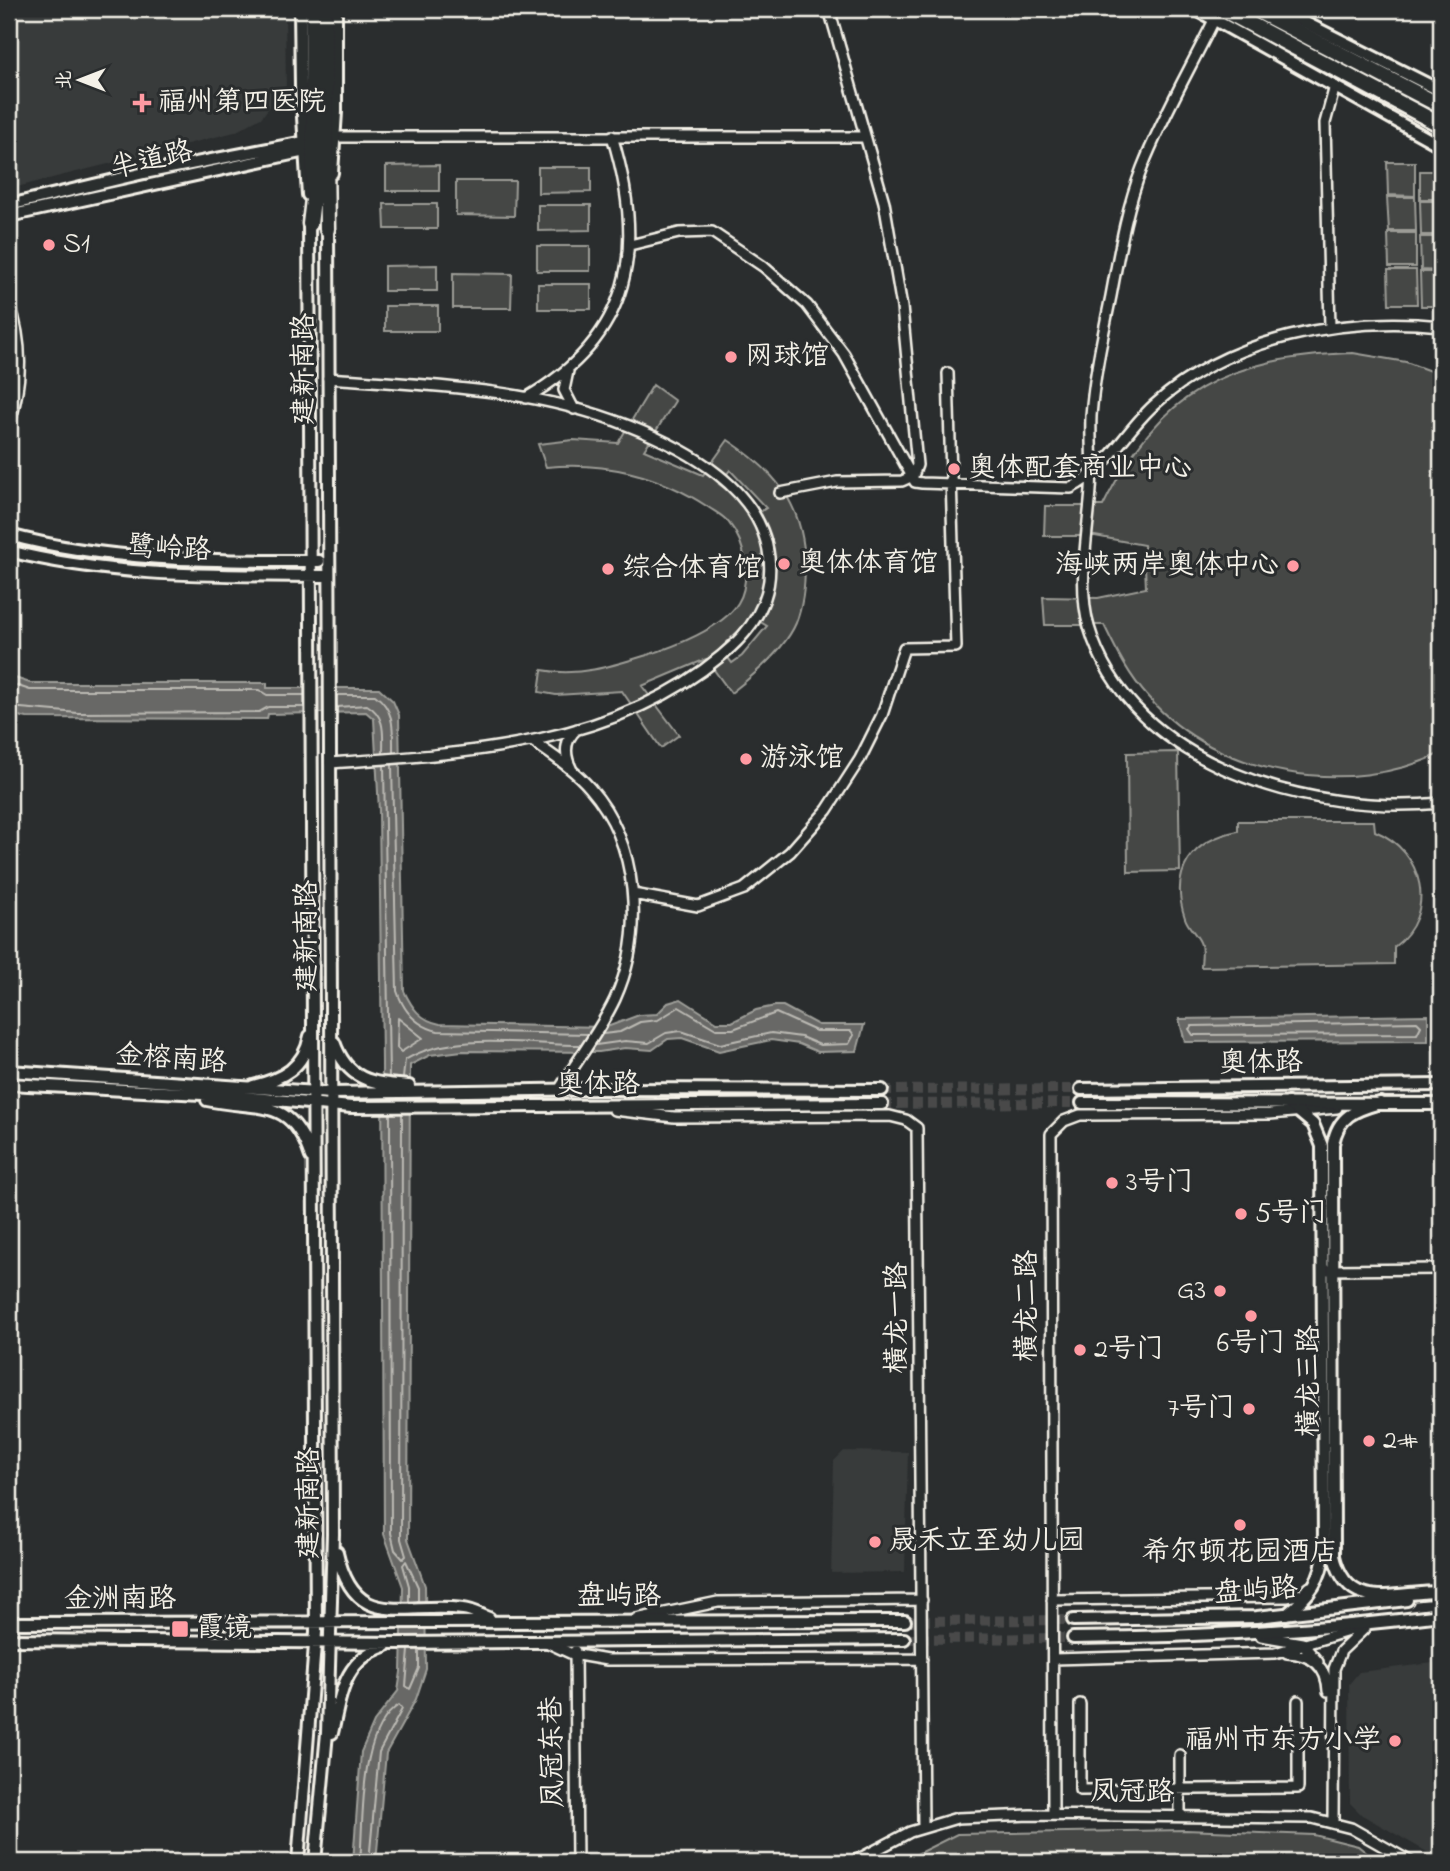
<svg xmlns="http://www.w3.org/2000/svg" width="1450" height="1871" font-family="'Indie Flower','LXGW WenKai TC',sans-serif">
	<rect width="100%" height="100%" fill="#2a2d2e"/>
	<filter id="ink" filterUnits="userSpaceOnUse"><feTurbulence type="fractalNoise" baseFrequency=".0143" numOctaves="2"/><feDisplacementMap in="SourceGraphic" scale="14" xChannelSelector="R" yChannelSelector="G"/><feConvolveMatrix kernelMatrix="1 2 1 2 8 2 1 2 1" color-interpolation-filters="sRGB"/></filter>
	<g filter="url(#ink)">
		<path fill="#373a3a" d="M9,9h276l1,77 -25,32 -26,14 -226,57z
			M844,1451l64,1 -3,120 -74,1 3,-112z
			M1441,1662v198l-79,-45 -12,-12 -1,-119 10,-12z"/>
		<path fill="#444645" stroke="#9c9c96" stroke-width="2" fill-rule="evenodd" d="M1387,162h28v34l-27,-1z
			M439,165v26h-53v-25z
			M538,167h53v25l-53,1z
			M1420,171h21v28h-21z
			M456,181h59l-1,35 -58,-1z
			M1387,197h28l1,34h-27z
			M1420,201h21v34h-20z
			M384,204h53v25h-52z
			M538,205h53v25l-53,1z
			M1388,233h28v34h-27z
			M1420,237h21v34l-20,-1z
			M537,246h53v25h-53z
			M437,265v26h-53v-25z
			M1388,270h28l1,34h-28z
			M1420,272h21v34h-20z
			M453,273l59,1 -1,34h-58z
			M538,284h53v25h-53z
			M385,306h53v25h-53z
			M1353,353l53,9 35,13v378c-91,45 -224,24 -292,-55 -20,-22 -32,-46 -45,-73h-59l-2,-28 55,1 48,-10 -2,-43 -49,-9h-51l1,-30h58c56,-115 125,-149 250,-153z
			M653,385l22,16 -31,49 59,25 25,-35c48,32 76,65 77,125 0,19 -2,40 -9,58 -11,26 -43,53 -65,70l-25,-34 -64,27 37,49 -18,13 -39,-57 -66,4 -17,-3 3,-22c37,7 70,-4 105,-15 26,-8 76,-27 91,-52 8,-12 8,-28 7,-42 -2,-14 -6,-26 -16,-38 -5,-7 -14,-11 -21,-16 -48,-32 -104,-46 -162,-40l-8,-23 35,-4 45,3zM730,470l36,38 -15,10 -16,-22 -16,-12zM752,617l15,9 -25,30 -10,7 -11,-15z
			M1178,752l2,119 -52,1 -1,-119z
			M1238,821h136l1,10c49,20 63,83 19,116v17l-193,3c0,-6 2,-15 0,-22 -2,-9 -13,-17 -16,-27 -16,-47 7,-78 53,-87z
			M1186,1830l128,5 44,11 20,16h-477l56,-28z"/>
		<path fill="#676866" stroke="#9f9f9a" stroke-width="2" d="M9,676l21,7h237v5h112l14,13 6,14 5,276c8,17 16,29 36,33l167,3 32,-12 18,-1 11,-11 13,-4 36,23h15l24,-12 19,-4h8l35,19h46l-7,26 -39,1 -19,-8 -28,-4 -52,11 -37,-13 -14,1 -16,11 -27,-2 -26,4 -137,-1 -32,4 -20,10 -2,474 17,47 1,83 -10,30 -30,54 -10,109h-23l8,-110 13,-30 24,-31 3,-19 2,-85 -19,-53 -2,-471 -3,-252 -5,-92 -8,-7 -98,2 -1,5 -240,-1 -18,-4z
			M1428,1015v26l-243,1 -6,-23z"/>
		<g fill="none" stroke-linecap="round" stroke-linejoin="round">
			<path stroke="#bcbab4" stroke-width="2" d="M9,683l21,7h229l8,5h37
				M337,695h38c20,15 18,34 18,57
				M9,707l69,6 181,-1 9,-5h36
				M337,707l30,-2c19,11 16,29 16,48
				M384,765l5,312
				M392,765l5,226c7,21 19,35 41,40l150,3
				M398,1018l25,20 -22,14 -4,-4z
				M1417,1022l4,4 -4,8 -224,1 -4,-6 3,-3z
				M596,1045l29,-4 24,2 17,-10 15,-2 39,13 51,-11 30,4 19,8 29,-1 5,-9 -3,-4h-35l-40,-18 -43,16h-17l-37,-22 -21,13 -18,2 -20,10 -17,2
				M403,1078l2,-18c46,-29 123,-15 176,-15
				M390,1114l1,419 4,17 8,9 3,-3 -5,-17 1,-425
				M409,1602v-16l-6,-21 3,-4 12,26v14
				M409,1650l-3,36 4,3 9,-21v-18
				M360,1862c4,-43 -2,-132 39,-157l3,4 -23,43 -10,110"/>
			<path stroke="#484a4a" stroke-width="10" stroke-dasharray="10 5" stroke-linecap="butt" d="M882,1090l199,-1
				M882,1104l200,-1
				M905,1621l168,-1
				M904,1639l169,-1"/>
			<g stroke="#f4f1e8" stroke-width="14">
				<path id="minor" d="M1214,20c-24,49 -52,97 -72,148 -16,41 -23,85 -31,128 -8,39 -17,80 -20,120 -1,25 2,50 0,74 -3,43 -14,96 -2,137 41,140 224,189 352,176
					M335,137h529
					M630,245l49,-12 33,-1 52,35 43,38 37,49 71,128 7,1 149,5c36,-18 53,-56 83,-83 75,-68 189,-89 287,-79
					M9,302c15,43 13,81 0,124
					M1330,327l-5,-204 10,-37
					M568,371l-4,19 10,19
					M328,378c101,7 206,10 301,48 58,23 132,62 140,131 5,41 -17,74 -48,99 -107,90 -258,98 -391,107
					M526,398c108,-62 120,-152 86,-262
					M780,493l57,-11 65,-1 11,-5 4,-11 -15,-158 -18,-105 -55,-193
					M532,741c20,14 42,28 58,47 49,56 55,145 25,211 -15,32 -38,61 -56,91
					M572,770c-8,-15 -8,-30 5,-41
					M633,894l65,12 46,-17 46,-37 37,-42 33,-51 22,-44 22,-67 52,-1 -8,-274
					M614,1110l60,7 216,-1 16,4 11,8 6,698
					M1328,1270l113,-1
					M1052,1600l235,-3 15,-3 8,-7
					M636,1619l82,-17 204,-2
					M1261,1636l41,7 16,19
					M546,1642l26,12 35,6 315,-1
					M575,1651l2,211
					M1287,1653c25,1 40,14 41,38
					M1053,1659l222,-6 87,-26
					M1080,1704v86l218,-2v-87
					M1053,1815l-2,-681 13,-13 16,-6 190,-1 67,-6
					M1180,1816v-61
					M1333,1822l1,-153 7,-18 23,-22
					M853,1862l57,-30 47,-14 73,-3 282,3 39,10 60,34"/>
			</g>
			<g stroke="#f4f1e8" stroke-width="16">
				<path id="major" d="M300,9l1,77 7,109
					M1195,9l246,137
					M1278,9l163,82
					M332,173l4,-61v-103
					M9,205l135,-32 160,-31
					M9,216l296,-65
					M9,535c101,27 206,26 310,26
					M9,551c105,27 212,24 320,25
					M334,1042c14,40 39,41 75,44
					M9,1071l322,22 271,-4 280,1
					M9,1084l212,11 130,12 531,-3
					M253,1086c29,-7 51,-18 57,-50
					M1081,1089l360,-4
					M207,1100c51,11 84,-5 104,57
					M1082,1103l359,1
					M1380,1103c-25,7 -42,13 -47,41l1,412c14,59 63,35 107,36
					M337,1552c18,81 67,49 126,57 9,1 18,6 26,9
					M1287,1614c22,-18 36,-35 37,-64l-2,-404 -9,-22 -25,-21
					M1073,1620l184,-3 150,-17
					M9,1623l896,-2
					M1073,1638c124,-1 245,-7 368,-23
					M9,1640l390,3 505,-4
					M332,1733c9,-38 11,-73 53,-87
					M298,1862l18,-230 -7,-1414
					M315,1862l12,-129 6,-199 -5,-1310"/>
			</g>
			<g stroke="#f4f1e8" stroke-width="19">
				<path id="highway" d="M324,9l3,220
					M1222,9l219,116
					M1254,9l187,97
					M310,224l4,-33 -2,-182"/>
			</g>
			<use href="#minor" stroke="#2a2d2e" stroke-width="9"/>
			<use href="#major" stroke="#2a2d2e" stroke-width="10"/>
			<use href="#highway" stroke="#2a2d2e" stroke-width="14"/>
		</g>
	</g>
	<g fill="#ff9aa2" stroke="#2a2d2e" stroke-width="2.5">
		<path d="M138.5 92.5h7v7h7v7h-7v7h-7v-7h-7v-7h7z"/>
		<circle cx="49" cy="245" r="7"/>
		<circle cx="731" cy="357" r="7"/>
		<circle cx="954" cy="469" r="7"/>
		<circle cx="784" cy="564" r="7"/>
		<circle cx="1293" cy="566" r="7"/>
		<circle cx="608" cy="569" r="7"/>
		<circle cx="746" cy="759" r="7"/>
		<circle cx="1112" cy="1183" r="7"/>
		<circle cx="1241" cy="1214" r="7"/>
		<circle cx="1220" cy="1291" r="7"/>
		<circle cx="1251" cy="1316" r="7"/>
		<circle cx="1080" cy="1350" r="7"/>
		<circle cx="1249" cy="1409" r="7"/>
		<circle cx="1369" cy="1441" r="7"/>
		<circle cx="1240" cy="1525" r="7"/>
		<circle cx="875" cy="1542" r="7"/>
		<rect x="171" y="1620" width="18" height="18" rx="3.5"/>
		<circle cx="1395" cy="1741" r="7"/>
	</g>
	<g text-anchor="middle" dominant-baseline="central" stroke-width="6" stroke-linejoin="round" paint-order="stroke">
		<g font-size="28" fill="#f4f1e8" stroke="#2a2d2e" text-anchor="start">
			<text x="158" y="103">福州第四医院</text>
			<text x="63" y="245">S1</text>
			<text x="745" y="357">网球馆</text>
			<text x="968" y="469">奥体配套商业中心</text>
			<text x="798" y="564">奥体体育馆</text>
			<text x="1279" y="566" text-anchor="end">海峡两岸奥体中心</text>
			<text x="622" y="569">综合体育馆</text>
			<text x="760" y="759">游泳馆</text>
			<text x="1126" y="1183">3号门</text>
			<text x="1255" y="1214">5号门</text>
			<text x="1206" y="1291" text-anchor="end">G3</text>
			<text x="1251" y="1344" text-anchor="middle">6号门</text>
			<text x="1094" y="1350">2号门</text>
			<text x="1235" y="1409" text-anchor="end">7号门</text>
			<text x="1383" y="1441">2#</text>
			<text x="889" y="1542">晟禾立至幼儿园</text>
			<text x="1240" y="1553" text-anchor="middle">希尔顿花园酒店</text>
			<text x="196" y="1629">霞镜</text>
			<text x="1381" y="1741" text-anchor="end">福州市东方小学</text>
		</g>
		<g font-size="28" fill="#f4f1e8" stroke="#2a2d2e">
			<text transform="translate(152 161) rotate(-13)">半道路</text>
			<text transform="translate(305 369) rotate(-90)">建新南路</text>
			<text transform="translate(169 550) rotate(3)">鹭岭路</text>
			<text transform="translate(308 936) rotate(-90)">建新南路</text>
			<text transform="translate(171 1060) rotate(4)">金榕南路</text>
			<text transform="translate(1261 1064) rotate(-1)">奥体路</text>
			<text x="598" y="1085">奥体路</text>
			<text transform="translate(1028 1306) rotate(-90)">横龙二路</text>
			<text transform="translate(898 1318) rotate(-90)">横龙一路</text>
			<text transform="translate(1310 1381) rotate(-90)">横龙三路</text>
			<text transform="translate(310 1503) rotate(-90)">建新南路</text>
			<text transform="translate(1256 1592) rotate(-4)">盘屿路</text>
			<text x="619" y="1597">盘屿路</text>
			<text x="120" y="1600">金洲南路</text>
			<text transform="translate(554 1752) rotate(-91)">凤冠东巷</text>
			<text x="1132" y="1793">凤冠路</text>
		</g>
	</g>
	<rect width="1450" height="1871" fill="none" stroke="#2a2d2e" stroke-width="35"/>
	<rect x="18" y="18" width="1415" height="1836" fill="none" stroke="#f4f1e8" stroke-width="2.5" filter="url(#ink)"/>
	<g transform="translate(80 80) rotate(270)" stroke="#2a2d2e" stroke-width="5" paint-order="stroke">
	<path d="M0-5L12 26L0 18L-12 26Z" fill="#f4f1e8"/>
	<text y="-10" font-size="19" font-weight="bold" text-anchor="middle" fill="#f4f1e8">北</text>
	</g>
</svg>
